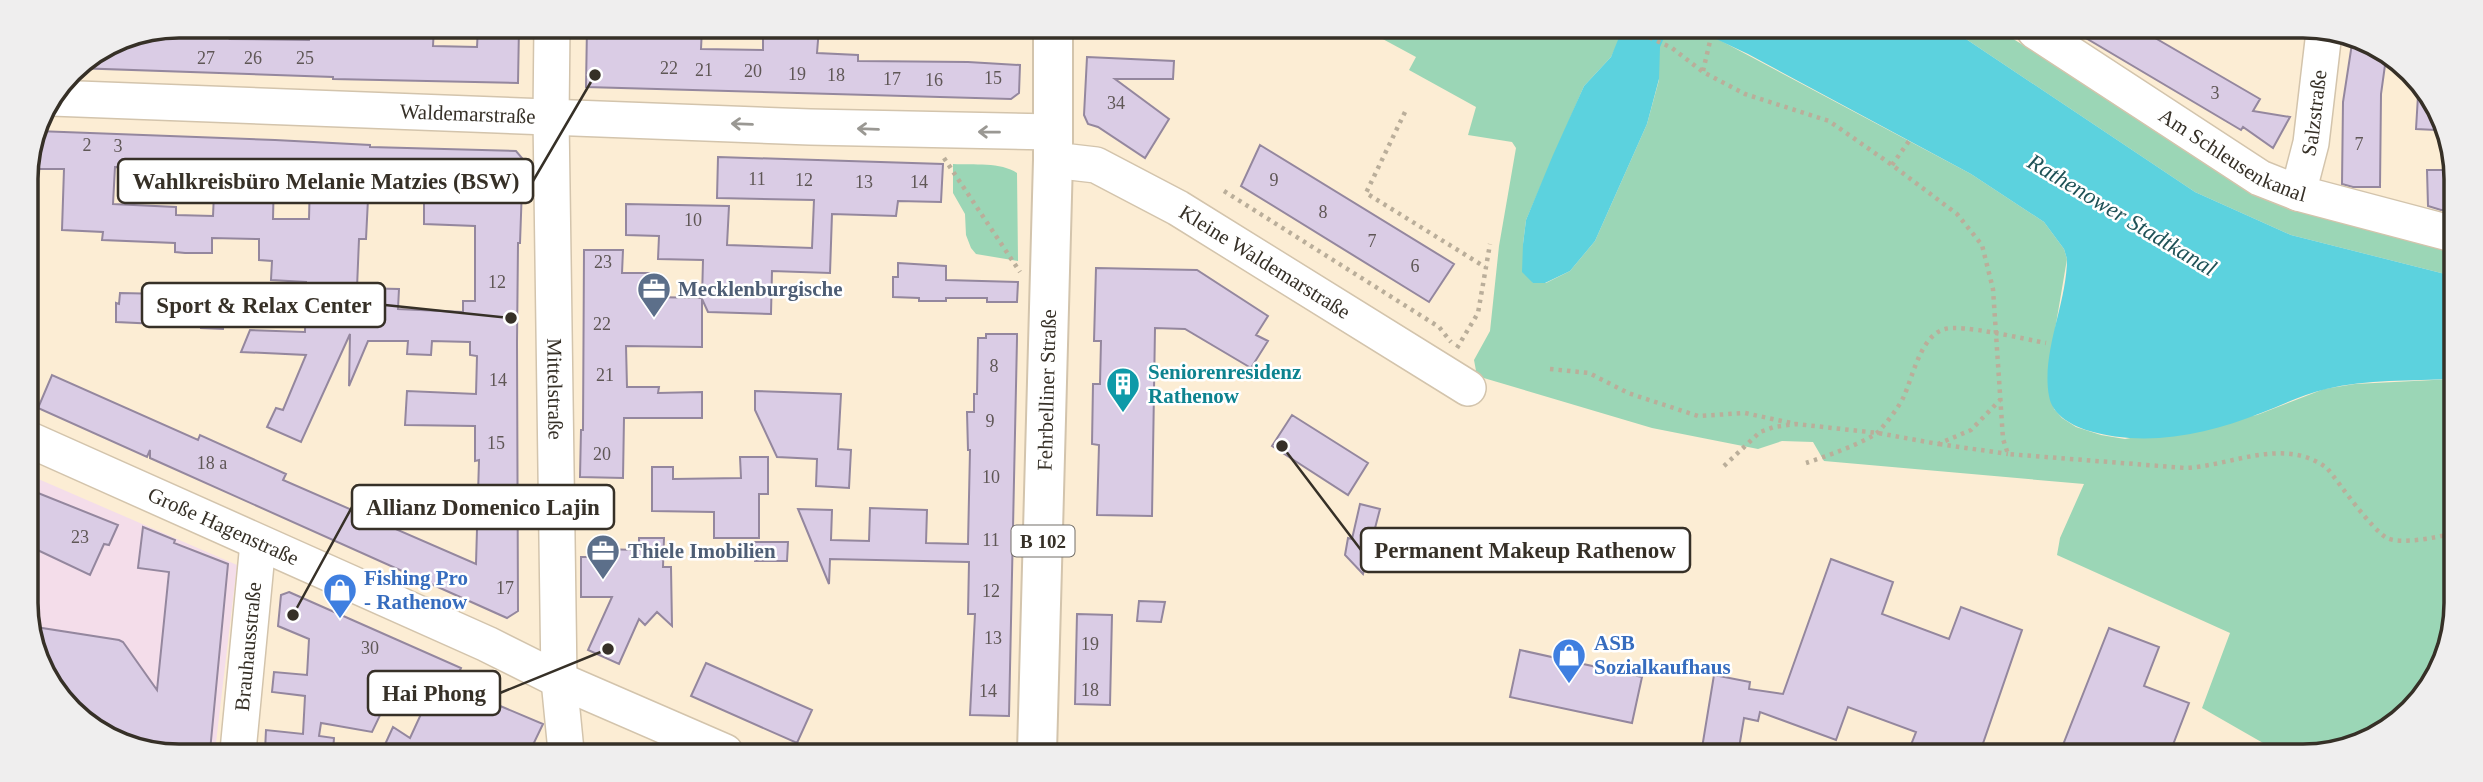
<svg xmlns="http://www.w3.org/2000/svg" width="2483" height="782" font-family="'Times New Roman',serif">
	<rect width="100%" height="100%" fill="#fcedd4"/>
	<path fill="#f4ddea" d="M29,475l208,90 -22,186 -76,-1 -74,-46 -36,-72z"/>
	<path fill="#9bd6b6" d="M1374,29l248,1 -3,11 -8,16 -27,29 -58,134 -3,24 10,39h13l24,-12 25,-30 52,-117 12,-44v-33l6,-11 10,-6h22l13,5 261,139 73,48 20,27 3,10 -19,112 6,38 8,9 14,9 25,8 24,4 132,-24 67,-26 31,-5 98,-5 -2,264 -54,81 -62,23 -51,8 -82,-47 28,-75 -173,-78 3,-17 24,-54 -260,-23 -11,-19 -31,-1 -24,8 -106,-21 -175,-52 -3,-16 16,-29 9,-85 17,-98 -4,-6 -44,-7 8,-28 -67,-37 7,-13 -37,-20z
		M1954,31h56v6l255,156 188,55v28l-162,-41 -96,-43z
		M953,164c20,1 48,-2 64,9l1,88 -42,-7 -5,-6 -5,-13 -1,-21 -12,-21z"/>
	<path fill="#5cd2de" d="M1622,30h53l-10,6 -5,11 -1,32 -12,45 -52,117 -25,30 -25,12h-12l-11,-11 1,-28 3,-24 27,-65 31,-69 27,-29z
		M1697,30l257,1 241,161 96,43 162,41v103c-42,2 -86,0 -127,10 -22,5 -44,16 -65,24 -55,22 -117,35 -175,17 -17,-6 -34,-16 -37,-34 -8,-44 18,-93 18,-137l-3,-10 -20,-27 -73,-48 -223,-120z"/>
	<path fill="#dacce5" stroke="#94879e" stroke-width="2" fill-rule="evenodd" d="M310,27h124l-1,19 44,1 1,-20h41l-1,56 -185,-4v-2l-257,-9 45,-30 19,-4 91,3 -1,2 79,1z
		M587,27l115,1 -1,21 62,1v-22h56l-2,25 41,2v6l110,1 52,3 -1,28 -8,6 -425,-12z
		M2074,31h69l117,68 -7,12 37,6 -17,31 -30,-21 -2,3z
		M2353,37l33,21 -5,36 -1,93h-27l-11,-3 1,-82z
		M1087,57l87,4 -1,18h-58l54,40 -24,39 -47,-31 -10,-3 -4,-9z
		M2419,79l18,36 -1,15 -20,-1z
		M37,131l238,9 95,5v2l146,4 6,7v29l-2,56h-2l-1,99 1,269 -11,7 -357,-160v-8l-3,7 -109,-49 14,-33 146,65 2,-5 86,39 -3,6 193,84 3,-104 -4,1v-35l-70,-1 2,-34 69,3 1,-38 -7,-1v-13l-38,-1 -1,14 -24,-1 1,-13h-40l-19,45 1,-52 -49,108 -34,-15 9,-19 7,2 23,-55 -65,-3 9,-22 55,2 1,-50 -35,-2 1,-19 -13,-1v-21l-47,-1v15h-27l-10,-1v-9l-73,-3 1,-8 -41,-2 2,-61h-37zM115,167l100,3 -2,46 -37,-1v-8l-63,-3zM274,176l36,2 -1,41h-36zM369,179l37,1v19l18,1v24l51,2v75h-12v11l-65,-3 1,-20 -42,-1 2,-49h7z
		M1260,145l194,119 -25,38 -188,-116z
		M718,157l225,7 -2,38 -43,-1 -2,15 -64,-2 -2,59 -58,-2 -1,43 -63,-2 -6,-13 1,-39 -45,-1 1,-23 -33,-1v-31l103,2 -2,39 85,3 2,-48 -97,-2z
		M2427,170h27v39l-13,1 -13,-4z
		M584,250h39l-1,23h31v24l49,1v49l-76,-1 1,41h32l-1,6 44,-1v26h-78l-1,60 -43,-1 1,-47h2z
		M898,263l48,3v14l72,2 -1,20h-30v-4h-41v3h-27v-3l-26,-1v-20h5z
		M1096,268l101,2 71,46 -12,19 12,6 -17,27 -66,-39 -30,-1 -3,188 -55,-1 2,-70 -7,-1 1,-60h7l1,-43h-7z
		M120,293l90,2v9l14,1 -1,24 -22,-1v-2l-85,-4v-19l3,1z
		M986,334h31v5l-8,377 -39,-1 5,-101h-7l1,-52 -139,-3 -1,25 -31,-75 34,1 -1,30 38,1 1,-33 57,2 -1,33 42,1 2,-94h-2l-1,-38h7v-18h3l1,-56h8z
		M755,391l86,3 -3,55 13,1 -2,38 -33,-2 1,-27 -40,-2 -22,-47z
		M1292,415l76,48 -20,32 -76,-49z
		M740,457h28v37h-9v44h-45v-26l-62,-1v-44h21v12l68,-1z
		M28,489l90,36 -9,20 -5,-1 -14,31 -61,-29z
		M1360,504l20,5 -17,65 -18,-19 3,-17 4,1z
		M143,527l32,13 -1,3 54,21 -18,187 -71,-1 -74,-46 -36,-72v-6l90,14 4,2 34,48 12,-118 -31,-4z
		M639,538h25l-1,29h8l1,59 -15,-14 -12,13 -6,-6 -20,45 -31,-14 24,-53h-31v-40h19v-8l39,1z
		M755,542h33l-1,19h-32z
		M1831,559l62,23 -11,32 67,25 12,-32 61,23 -43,125h-72l9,-23 -68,-25 -12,33 -76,-28 -2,9 -14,-3 -6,36h-37l13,-79 36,7 -1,7 34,5z
		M289,592l172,76 -8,18 90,38 -13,27h-148l11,-24 17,11 18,-39 -33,-15 -23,48 -51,-9 -2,13 15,2 -1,13h-68l1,-21 37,4 2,-38 -33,-4 2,-20 33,3 2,-36 -31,-13 3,-31z
		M1139,601l26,1 -4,20 -24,-1z
		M1077,614l35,1 -2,90 -35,-1z
		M2109,628l50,19 -15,39 45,17 -20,52h-110z
		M1520,650l122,27 -10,46 -122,-26z
		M706,663l106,47 -15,33 -106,-47z"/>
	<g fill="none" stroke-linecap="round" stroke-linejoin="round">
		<g stroke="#d3c4ac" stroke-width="38">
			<g id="minor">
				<path id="s1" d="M552,27l-1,90 8,563 7,71"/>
				<path id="s2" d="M2035,31l225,147 38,15 155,41"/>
				<path id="s3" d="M52,98l758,29 242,5"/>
				<path id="s4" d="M1053,160l43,5 82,43 290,180"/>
				<path id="s5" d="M2298,193l13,-50 13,-111"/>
				<path id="s6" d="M28,439l459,205 72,36 166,72"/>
				<path id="s7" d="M238,751l20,-208"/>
			</g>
		</g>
		<g stroke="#d3c4ac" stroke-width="42">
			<g id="major">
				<path id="s8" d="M1037,752l16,-592v-132"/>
			</g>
		</g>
		<path stroke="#baae9a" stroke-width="4.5" stroke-dasharray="3.5 5" stroke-linecap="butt" d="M1634,30l38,18 31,24 42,22 84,27 63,44 65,49 25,31 11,44 10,150 5,15 177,14c47,-2 98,-32 142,0 13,16 44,61 60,70 15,7 49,-1 65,-4
			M1703,71l8,-34
			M1405,112l-39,81 119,74
			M944,158l76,114
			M1892,165l17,-24
			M1224,191l215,136 12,15
			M1457,348l21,-35 12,-69
			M1550,369l39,4 39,20 70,23 47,-3 46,10
			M1939,444l69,10
			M1806,463c15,-5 64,-22 73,-32 9,-10 20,-24 25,-35 9,-20 17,-61 41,-67 17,-5 79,10 101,14
			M1724,466l36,-34 14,-5 22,-3 82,9 60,11 33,-14 29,-30"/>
		<use href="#minor" stroke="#fff" stroke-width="35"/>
		<use href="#major" stroke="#fff" stroke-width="38"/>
	</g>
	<defs><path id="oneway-shaft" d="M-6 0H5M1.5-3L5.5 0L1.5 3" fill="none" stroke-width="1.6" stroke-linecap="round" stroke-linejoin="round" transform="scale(1.75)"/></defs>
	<g stroke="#9a9893">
		<use href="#oneway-shaft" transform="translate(742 124) rotate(-178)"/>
		<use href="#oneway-shaft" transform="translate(868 129) rotate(-178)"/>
		<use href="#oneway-shaft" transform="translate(989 132) rotate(-179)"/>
	</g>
	<defs>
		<g id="office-pin" transform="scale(1.75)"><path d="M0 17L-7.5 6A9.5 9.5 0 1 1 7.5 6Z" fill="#5c6f8a" stroke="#fff"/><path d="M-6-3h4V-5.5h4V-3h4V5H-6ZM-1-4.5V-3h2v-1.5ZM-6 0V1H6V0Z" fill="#fff"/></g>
		<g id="building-pin" transform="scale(1.75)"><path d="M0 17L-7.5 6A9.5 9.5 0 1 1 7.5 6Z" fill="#0f9aa8" stroke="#fff"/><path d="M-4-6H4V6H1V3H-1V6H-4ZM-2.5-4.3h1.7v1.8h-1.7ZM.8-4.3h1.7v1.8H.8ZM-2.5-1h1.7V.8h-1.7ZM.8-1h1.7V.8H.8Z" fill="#fff"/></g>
		<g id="shop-pin" transform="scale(1.75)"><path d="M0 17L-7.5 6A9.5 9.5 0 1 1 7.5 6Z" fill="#3f7fe0" stroke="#fff"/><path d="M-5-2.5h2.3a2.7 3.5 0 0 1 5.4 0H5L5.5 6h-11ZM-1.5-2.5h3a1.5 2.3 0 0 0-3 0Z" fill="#fff"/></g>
	</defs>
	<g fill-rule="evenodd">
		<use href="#office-pin" x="654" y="289"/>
		<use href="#building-pin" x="1123" y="384"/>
		<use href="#office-pin" x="603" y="551"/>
		<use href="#shop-pin" x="340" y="590"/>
		<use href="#shop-pin" x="1569" y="655"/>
	</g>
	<g text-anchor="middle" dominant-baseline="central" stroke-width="5" stroke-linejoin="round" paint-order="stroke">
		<g font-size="18" fill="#5f5756">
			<text x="206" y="58">27</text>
			<text x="253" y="58">26</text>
			<text x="305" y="58">25</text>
			<text x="669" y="68">22</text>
			<text x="704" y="70">21</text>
			<text x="753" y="71">20</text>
			<text x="797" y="74">19</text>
			<text x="836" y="75">18</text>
			<text x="993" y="78">15</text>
			<text x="892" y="79">17</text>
			<text x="934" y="80">16</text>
			<text x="2215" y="93">3</text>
			<text x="1116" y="103">34</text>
			<text x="2359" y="144">7</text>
			<text x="87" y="145">2</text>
			<text x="118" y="146">3</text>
			<text x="757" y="179">11</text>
			<text x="804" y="180">12</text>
			<text x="1274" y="180">9</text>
			<text x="864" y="182">13</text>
			<text x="919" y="182">14</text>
			<text x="1323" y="212">8</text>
			<text x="693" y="220">10</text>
			<text x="1372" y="241">7</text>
			<text x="603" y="262">23</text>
			<text x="1415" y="266">6</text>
			<text x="497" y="282">12</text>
			<text x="602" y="324">22</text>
			<text x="994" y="366">8</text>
			<text x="605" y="375">21</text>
			<text x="498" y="380">14</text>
			<text x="990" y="421">9</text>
			<text x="496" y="443">15</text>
			<text x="602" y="454">20</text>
			<text x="212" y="463">18 a</text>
			<text x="991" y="477">10</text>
			<text x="80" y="537">23</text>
			<text x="991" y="540">11</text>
			<text x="505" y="588">17</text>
			<text x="991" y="591">12</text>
			<text x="993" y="638">13</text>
			<text x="1090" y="644">19</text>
			<text x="370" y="648">30</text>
			<text x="1090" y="690">18</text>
			<text x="988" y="691">14</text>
		</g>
		<rect fill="#fff" stroke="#726e68" stroke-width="2" x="1011.5" y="525.5" width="63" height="31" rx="5"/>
		<g font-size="19" font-weight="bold" fill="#363027">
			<text x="1043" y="541">B 102</text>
		</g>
		<g font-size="21" fill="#363027" stroke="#fff">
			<text stroke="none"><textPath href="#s5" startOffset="82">Salzstraße</textPath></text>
			<text stroke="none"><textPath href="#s3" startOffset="416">Waldemarstraße</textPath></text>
			<text stroke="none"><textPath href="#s2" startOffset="234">Am Schleusenkanal</textPath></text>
			<text stroke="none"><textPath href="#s4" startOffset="238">Kleine Waldemarstraße</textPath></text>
			<text stroke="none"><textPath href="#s1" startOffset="362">Mittelstraße</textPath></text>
			<text stroke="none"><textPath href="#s8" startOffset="362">Fehrbelliner Straße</textPath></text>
			<text stroke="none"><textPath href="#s6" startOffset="214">Große Hagenstraße</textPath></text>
			<text stroke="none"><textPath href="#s7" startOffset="105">Brauhausstraße</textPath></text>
		</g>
		<g font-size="21" font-weight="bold" fill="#4e5e75" stroke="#fff" text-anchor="start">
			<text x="678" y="289">Mecklenburgische</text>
			<text x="628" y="551">Thiele Imobilien</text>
		</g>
		<g font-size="21" font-weight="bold" fill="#0d838f" stroke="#fff" text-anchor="start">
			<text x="1148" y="372">Seniorenresidenz<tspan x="1148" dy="24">Rathenow</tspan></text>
		</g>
		<g font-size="21" font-weight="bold" fill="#366cbe" stroke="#fff" text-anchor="start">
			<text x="364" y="578">Fishing Pro<tspan x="364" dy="24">- Rathenow</tspan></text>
			<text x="1594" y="643">ASB<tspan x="1594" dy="24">Sozialkaufhaus</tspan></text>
		</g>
		<g font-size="23" font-style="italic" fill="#1f5257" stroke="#fff">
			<text transform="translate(2122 215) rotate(31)">Rathenower Stadtkanal</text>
		</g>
	</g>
	<path d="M0 0H2483V782H0ZM179 38H2303A141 141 0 0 1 2444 179V603A141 141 0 0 1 2303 744H179A141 141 0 0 1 38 603V179A141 141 0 0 1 179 38Z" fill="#efeeee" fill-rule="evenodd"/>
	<path fill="none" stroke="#363027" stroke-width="3.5" d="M179 38H2303A141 141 0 0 1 2444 179V603A141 141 0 0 1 2303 744H179A141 141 0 0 1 38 603V179A141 141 0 0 1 179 38Z"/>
	<path fill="none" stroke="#363027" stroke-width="2.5" d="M595 75L533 181M511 318L385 305M293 615L352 507M1282 446L1361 550M608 649L500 693"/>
	<g fill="#363027" stroke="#fff" stroke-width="2.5">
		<circle cx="595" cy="75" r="7"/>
		<circle cx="511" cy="318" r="7"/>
		<circle cx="293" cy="615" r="7"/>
		<circle cx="1282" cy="446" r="7"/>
		<circle cx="608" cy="649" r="7"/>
	</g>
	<g fill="#fff" stroke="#363027" stroke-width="2.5">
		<rect x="118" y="159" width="415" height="44" rx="7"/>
		<rect x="142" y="283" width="243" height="44" rx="7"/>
		<rect x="352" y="485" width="262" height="44" rx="7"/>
		<rect x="1361" y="528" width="329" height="44" rx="7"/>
		<rect x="368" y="671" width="132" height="44" rx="7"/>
	</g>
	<g font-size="23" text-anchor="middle" font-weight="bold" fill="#363027">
		<text x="326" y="189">Wahlkreisbüro Melanie Matzies (BSW)</text>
		<text x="264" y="313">Sport &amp; Relax Center</text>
		<text x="483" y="515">Allianz Domenico Lajin</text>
		<text x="1525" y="558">Permanent Makeup Rathenow</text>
		<text x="434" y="701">Hai Phong</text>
	</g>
</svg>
